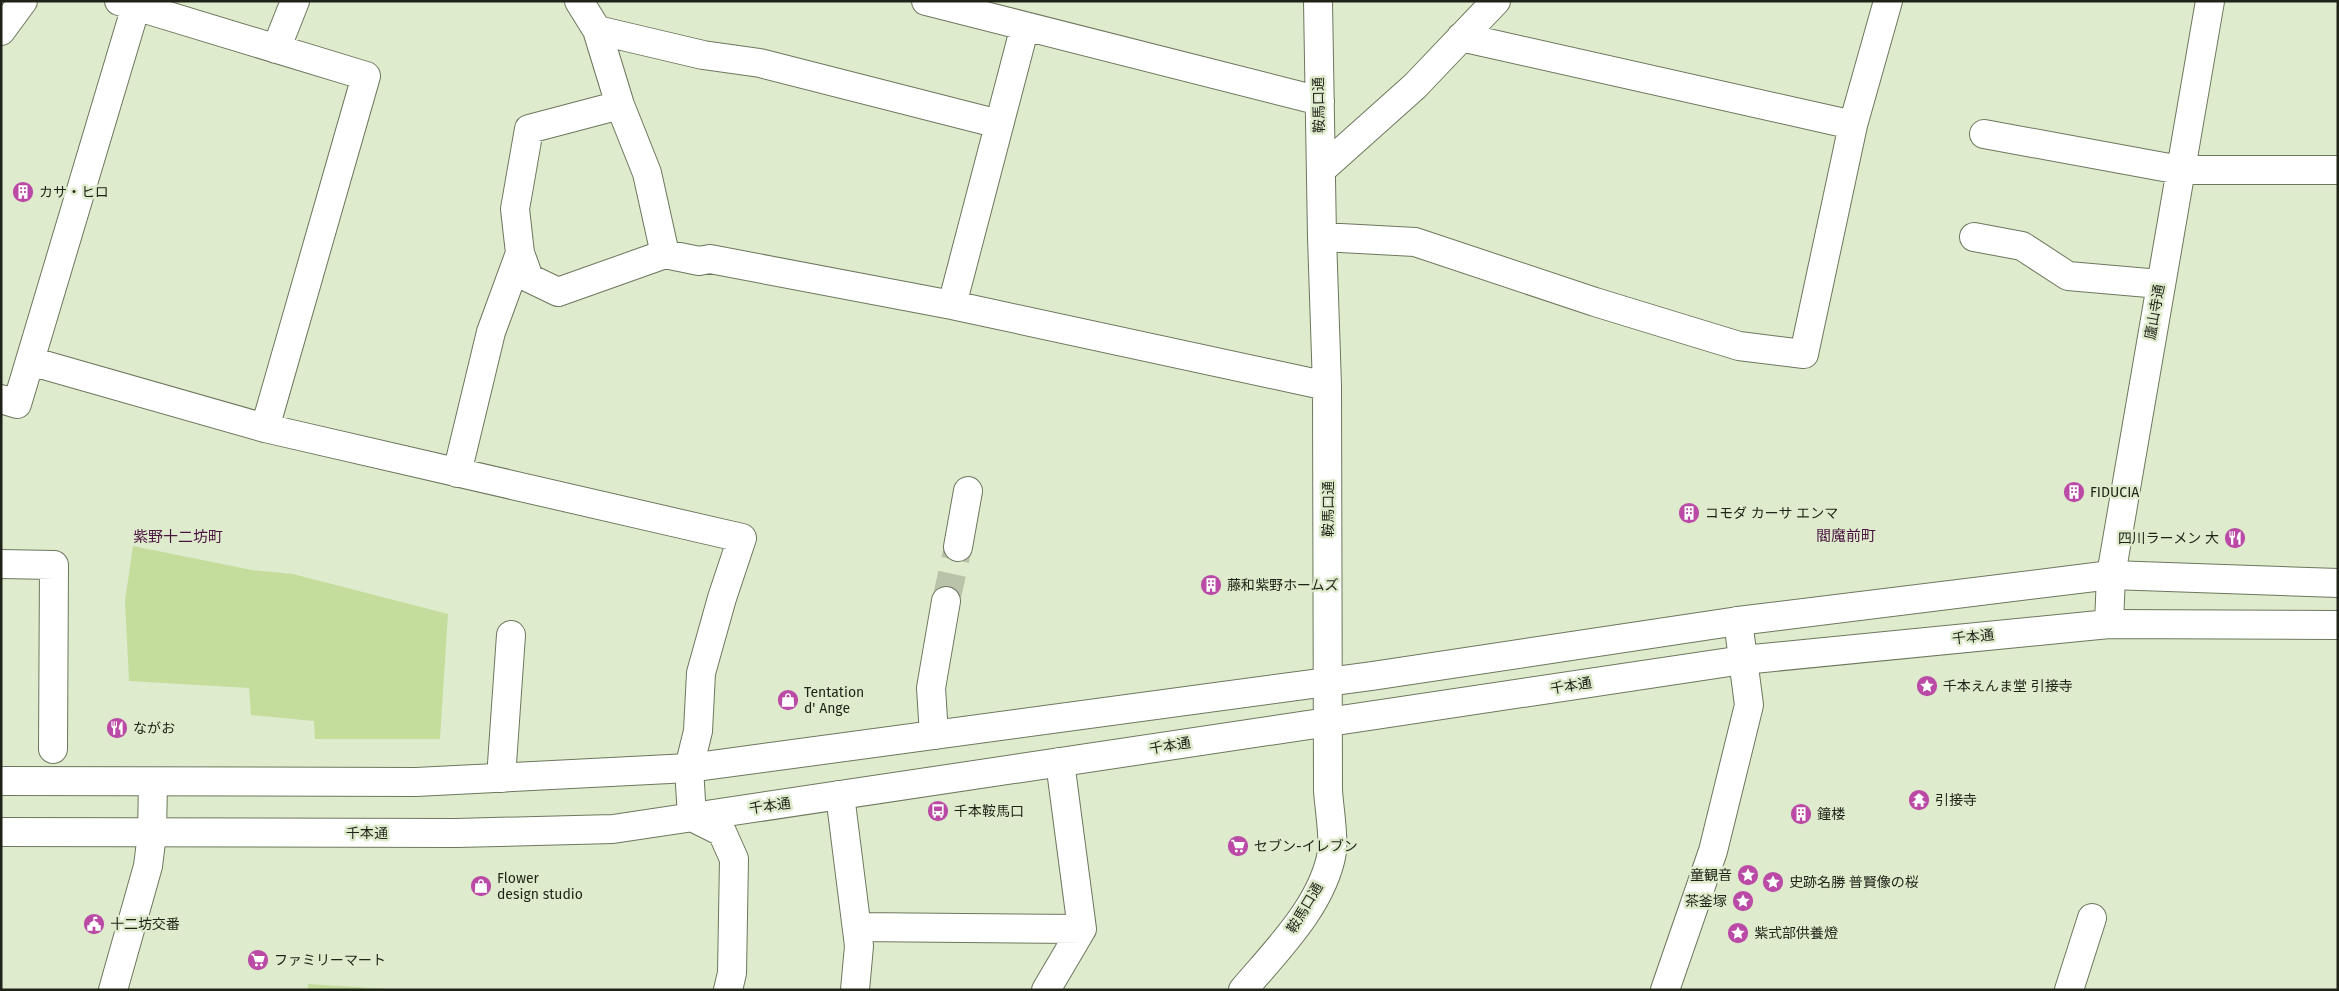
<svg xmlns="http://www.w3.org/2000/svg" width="2339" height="991" font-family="'Fira Sans','Noto Sans JP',sans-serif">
	<rect width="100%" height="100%" fill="#dfebcd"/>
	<path fill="#c4dd9d" d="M133,546l119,24 41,4 155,40 -8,125h-125l-1,-18 -63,-6 -2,-27 -120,-7 -4,-80z
		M308,984l94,6h-94z"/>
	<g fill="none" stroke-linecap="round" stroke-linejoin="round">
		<path stroke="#b8c3a9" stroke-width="28" stroke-dasharray="28 14" stroke-linecap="butt" d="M946,601l12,-54"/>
		<g stroke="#6c775d" stroke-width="30">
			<path id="minor" d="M119,1l247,75 -101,352
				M579,1l18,29 106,25 57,8 239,61
				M926,1l394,100
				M597,30l23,75
				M1,31l22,-30
				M1461,37l392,88
				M276,49l19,-48
				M1984,134l196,36h158
				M1321,170l94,-84 81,-85
				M1322,237l93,5 180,60 144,44 65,8 49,-229 35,-124
				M1974,237l48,9 46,30 92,8
				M520,253l9,25 29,14 107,-38 34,7 11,-2 242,46 375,81
				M952,305l73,-279
				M30,361l235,67 477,110 -20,60 -21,75 -3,58 -9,37 3,49 30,15 12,27 -2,114 -4,17
				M1,399l16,5 119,-398
				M457,473l34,-141 29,-79 -5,-44 14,-80 91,-24 27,68 18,81
				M958,547l10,-56
				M1,564l53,1 -1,184
				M2109,624l2,-49 99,-574
				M934,735l-3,-47 15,-87
				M501,778l10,-143
				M840,795l19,151 -4,44
				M857,927l225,2
				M113,990l35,-124 4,-32 1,-52
				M1046,990l36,-61 -22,-167
				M1243,990c33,-39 80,-85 89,-138 2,-18 -3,-44 -4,-62l-1,-404 -5,-149 -4,-236
				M1665,990l48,-139 36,-146 -11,-84
				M2069,990l23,-72"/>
		</g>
		<g stroke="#6c775d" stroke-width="30">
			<path id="major" d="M1,781l415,1 273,-14 683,-92 366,-55 373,-46 227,8
				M1,832l455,1 157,-4 1130,-169 366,-36 229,1"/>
		</g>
		<use href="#minor" stroke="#fff" stroke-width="28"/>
		<use href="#major" stroke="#fff" stroke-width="28"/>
	</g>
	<defs>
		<g id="building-disc" transform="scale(1.125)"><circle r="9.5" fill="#ba4aa6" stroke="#dfebcd"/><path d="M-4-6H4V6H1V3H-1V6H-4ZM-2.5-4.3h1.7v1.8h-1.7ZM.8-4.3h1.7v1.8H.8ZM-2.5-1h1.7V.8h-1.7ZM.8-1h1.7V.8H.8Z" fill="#fff"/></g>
		<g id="restaurant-disc" transform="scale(1.125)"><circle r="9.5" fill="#ba4aa6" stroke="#dfebcd"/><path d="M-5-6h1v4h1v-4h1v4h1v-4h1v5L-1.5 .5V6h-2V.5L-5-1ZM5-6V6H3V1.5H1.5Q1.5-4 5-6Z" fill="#fff"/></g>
		<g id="sight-disc" transform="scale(1.125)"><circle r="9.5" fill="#ba4aa6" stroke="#dfebcd"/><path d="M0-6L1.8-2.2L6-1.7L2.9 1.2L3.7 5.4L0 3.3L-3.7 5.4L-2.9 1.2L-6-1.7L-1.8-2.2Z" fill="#fff"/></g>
		<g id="shop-disc" transform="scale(1.125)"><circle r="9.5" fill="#ba4aa6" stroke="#dfebcd"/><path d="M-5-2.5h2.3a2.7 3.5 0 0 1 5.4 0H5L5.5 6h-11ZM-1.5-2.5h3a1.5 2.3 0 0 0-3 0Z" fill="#fff"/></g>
		<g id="temple-disc" transform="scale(1.125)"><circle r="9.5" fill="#ba4aa6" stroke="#dfebcd"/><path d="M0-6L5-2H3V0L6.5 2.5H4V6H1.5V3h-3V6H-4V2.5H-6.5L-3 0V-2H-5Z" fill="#fff"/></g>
		<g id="bus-disc" transform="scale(1.125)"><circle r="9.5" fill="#ba4aa6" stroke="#dfebcd"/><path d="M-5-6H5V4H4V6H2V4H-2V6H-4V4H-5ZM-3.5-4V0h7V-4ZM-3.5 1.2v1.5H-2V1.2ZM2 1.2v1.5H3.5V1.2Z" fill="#fff"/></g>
		<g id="supermarket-disc" transform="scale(1.125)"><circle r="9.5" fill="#ba4aa6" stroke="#dfebcd"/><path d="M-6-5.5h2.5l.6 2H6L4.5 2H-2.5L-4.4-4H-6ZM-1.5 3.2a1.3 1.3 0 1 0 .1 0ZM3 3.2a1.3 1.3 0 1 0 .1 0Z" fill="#fff"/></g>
		<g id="civic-disc" transform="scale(1.125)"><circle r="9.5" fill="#ba4aa6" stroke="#dfebcd"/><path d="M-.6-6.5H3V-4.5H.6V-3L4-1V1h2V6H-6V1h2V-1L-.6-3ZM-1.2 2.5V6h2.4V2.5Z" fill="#fff"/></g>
	</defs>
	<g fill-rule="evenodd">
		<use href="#building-disc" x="23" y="192"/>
		<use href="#building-disc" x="2074" y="492"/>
		<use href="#building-disc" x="1689" y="513"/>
		<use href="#restaurant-disc" x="2235" y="538"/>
		<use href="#building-disc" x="1211" y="585"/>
		<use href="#sight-disc" x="1927" y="686"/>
		<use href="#shop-disc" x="788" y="700"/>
		<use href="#restaurant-disc" x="117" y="728"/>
		<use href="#temple-disc" x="1919" y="800"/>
		<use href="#bus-disc" x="938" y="811"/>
		<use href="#building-disc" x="1801" y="814"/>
		<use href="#supermarket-disc" x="1238" y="846"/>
		<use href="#sight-disc" x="1748" y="875"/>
		<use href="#sight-disc" x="1773" y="882"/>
		<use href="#shop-disc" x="481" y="886"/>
		<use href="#sight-disc" x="1743" y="901"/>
		<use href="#civic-disc" x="94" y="924"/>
		<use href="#sight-disc" x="1738" y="933"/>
		<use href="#supermarket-disc" x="258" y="960"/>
	</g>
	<g text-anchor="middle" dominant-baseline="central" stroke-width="5" stroke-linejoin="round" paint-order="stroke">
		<g font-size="14" fill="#1e2217" stroke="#dfebcd">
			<text transform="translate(1319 105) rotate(-91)">鞍馬口通</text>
			<text transform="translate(2155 312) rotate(-80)">廬山寺通</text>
			<text transform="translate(1328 509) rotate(-90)">鞍馬口通</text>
			<text transform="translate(1973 637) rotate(-6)">千本通</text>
			<text transform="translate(1571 686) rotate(-9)">千本通</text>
			<text transform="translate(1170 746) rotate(-9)">千本通</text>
			<text transform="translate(770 806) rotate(-8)">千本通</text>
			<text x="367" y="833">千本通</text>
			<text transform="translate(1305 908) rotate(-59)">鞍馬口通</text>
		</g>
		<g font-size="14" fill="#1e2217" stroke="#dfebcd" text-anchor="start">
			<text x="39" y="192">カサ・ヒロ</text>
			<text x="2090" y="492">FIDUCIA</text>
			<text x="1705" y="513">コモダ カーサ エンマ</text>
			<text x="2219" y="538" text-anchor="end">四川ラーメン 大</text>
			<text x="1227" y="585">藤和紫野ホームズ</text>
			<text x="1943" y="686">千本えんま堂 引接寺</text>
			<text x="804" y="692">Tentation<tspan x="804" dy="16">d' Ange</tspan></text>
			<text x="133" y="728">ながお</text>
			<text x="1935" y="800">引接寺</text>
			<text x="954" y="811">千本鞍馬口</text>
			<text x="1817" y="814">鐘楼</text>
			<text x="1254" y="846">セブン-イレブン</text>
			<text x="1732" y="875" text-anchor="end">童観音</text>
			<text x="497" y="878">Flower<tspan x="497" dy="16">design studio</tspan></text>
			<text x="1789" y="882">史跡名勝 普賢像の桜</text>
			<text x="1727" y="901" text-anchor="end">茶釜塚</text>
			<text x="110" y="924">十二坊交番</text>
			<text x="1754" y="933">紫式部供養燈</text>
			<text x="274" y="960">ファミリーマート</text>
		</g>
		<g font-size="15" fill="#4a1441" stroke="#dfebcd">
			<text x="1846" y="536">閻魔前町</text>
			<text x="178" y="537">紫野十二坊町</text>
		</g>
	</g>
	<rect width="2339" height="991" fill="none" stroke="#1e2217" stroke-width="5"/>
</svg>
